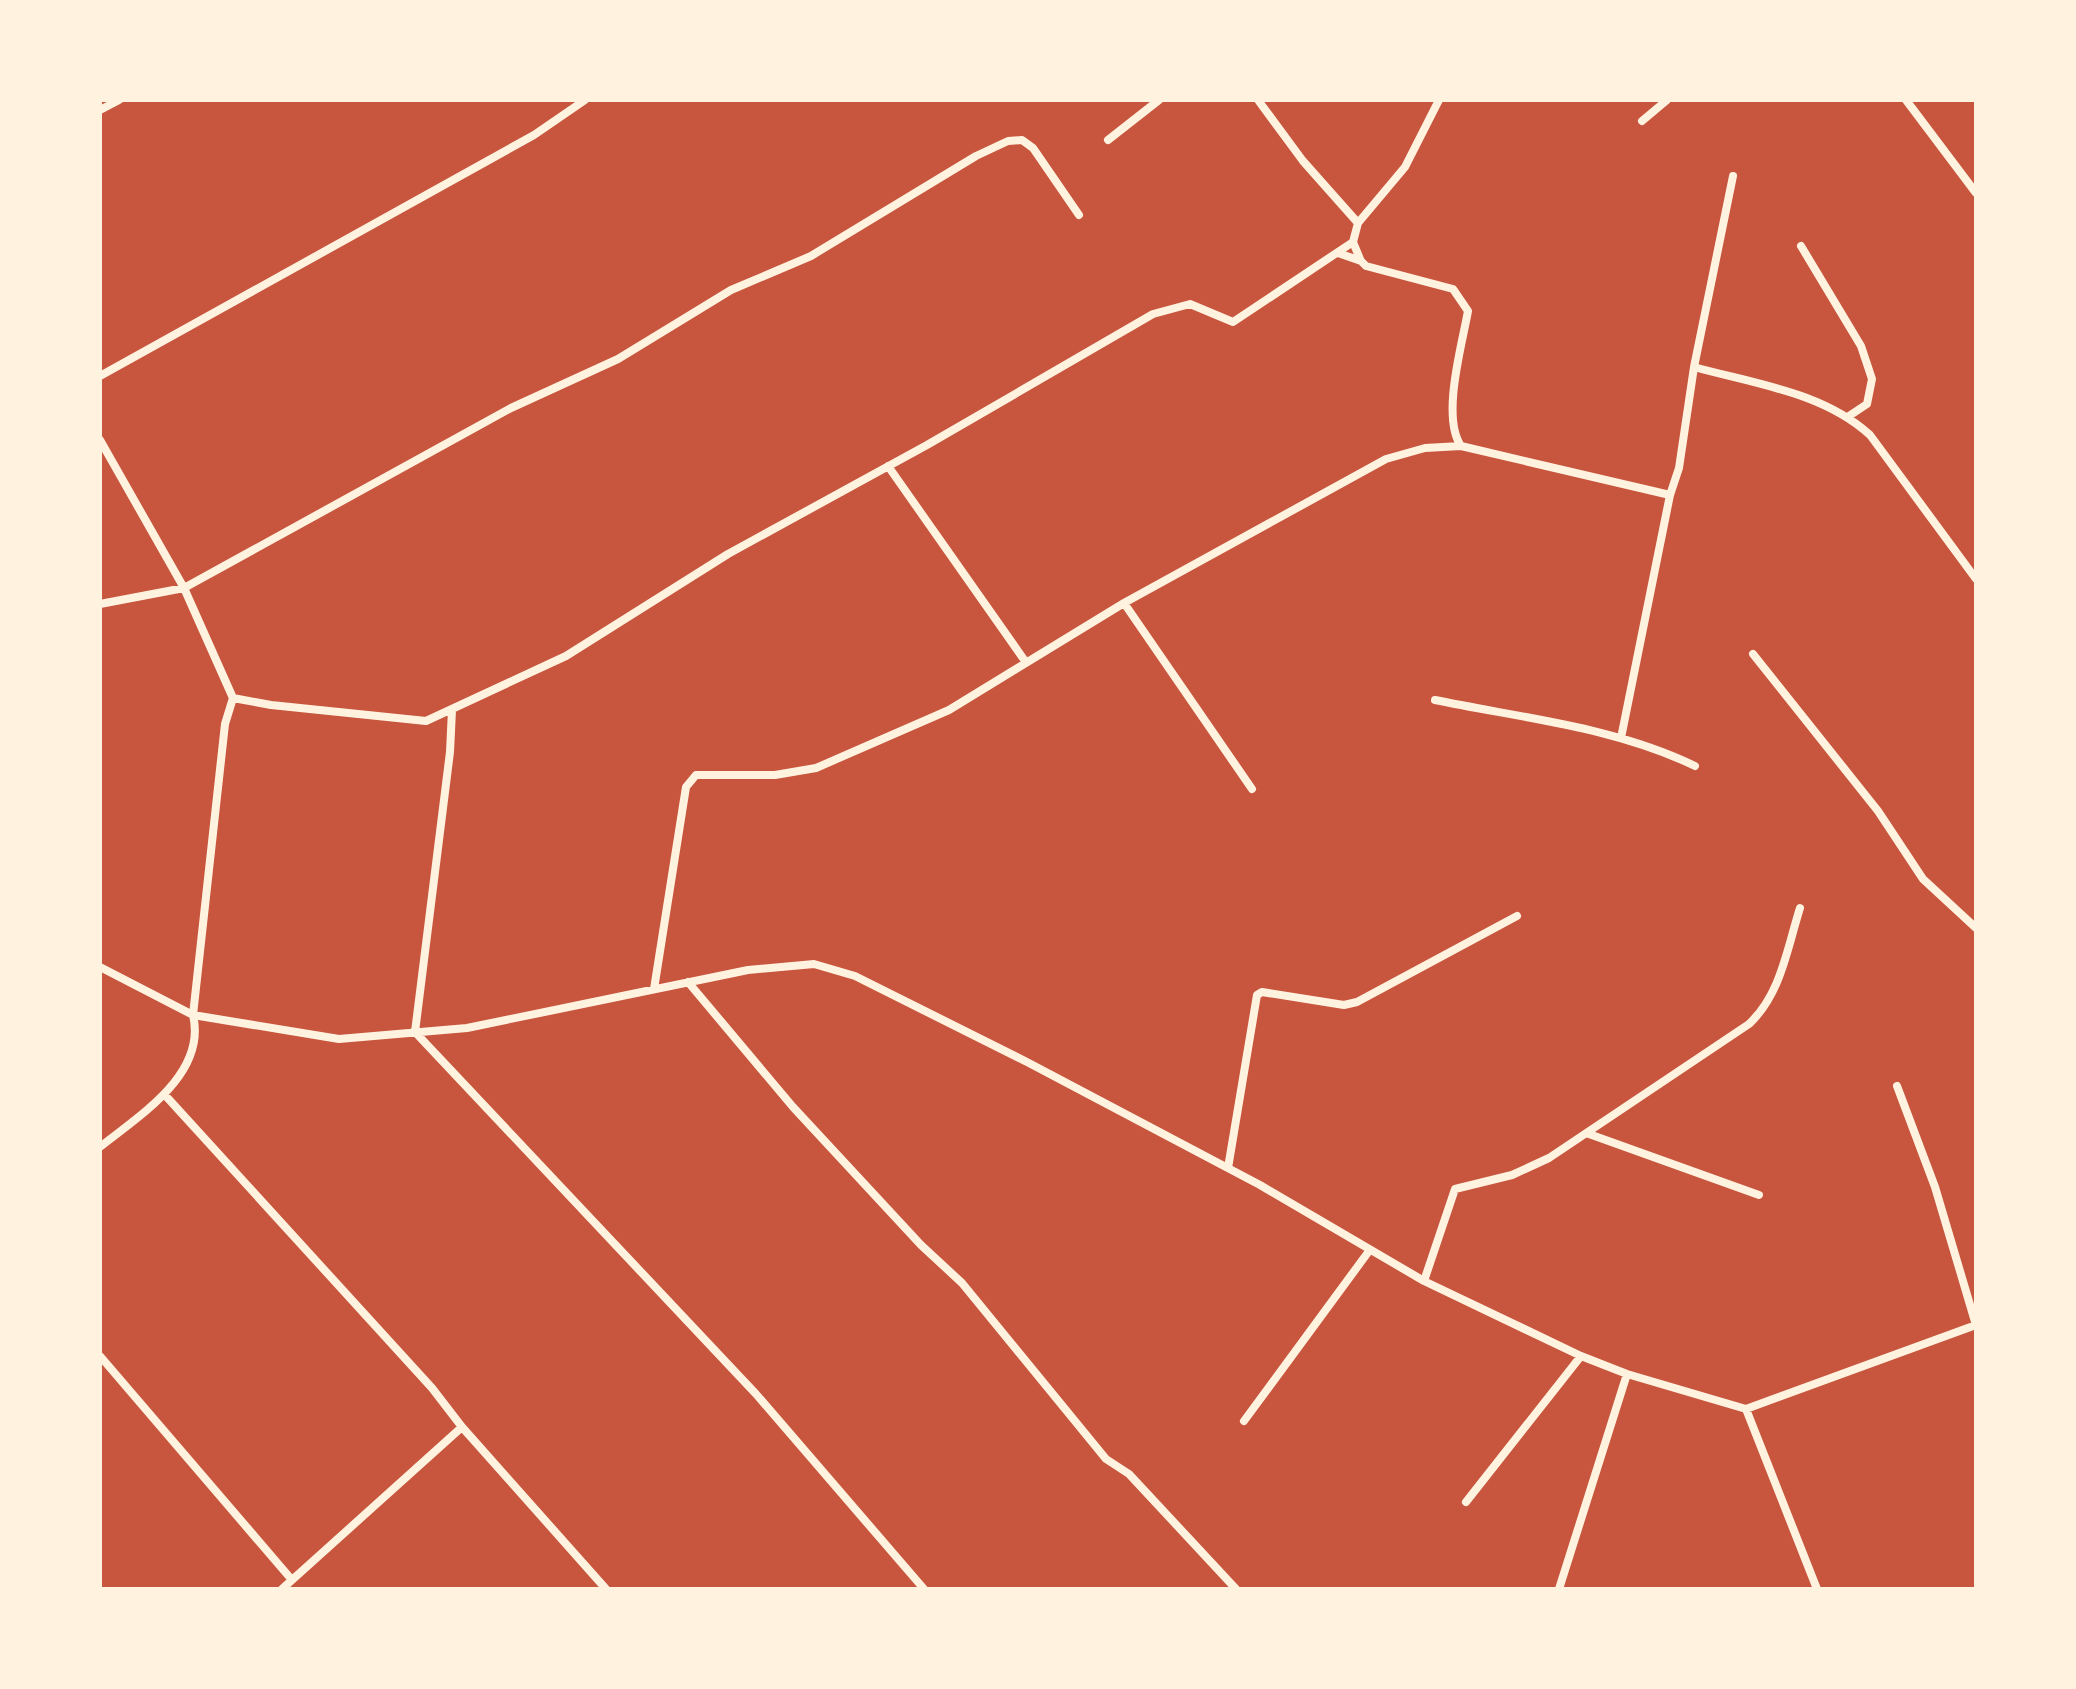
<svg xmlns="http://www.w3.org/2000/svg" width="2076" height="1689" font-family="'Crimson Pro',serif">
	<rect width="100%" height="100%" fill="#c8553d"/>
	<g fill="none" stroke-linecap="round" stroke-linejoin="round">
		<path stroke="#fff3e0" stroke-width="8" d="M1258,100l45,61 55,62
			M1906,100l70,93
			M100,110l19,-10
			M1642,121l25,-21
			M1108,140l51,-40
			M1801,246l60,100 11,33 -5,25 -18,12
			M1338,253l23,8 5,5 87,23 15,22c-6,34 -27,106 -7,135l209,49
			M1360,259l-7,-17 5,-19 47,-56 34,-67
			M1694,367c61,17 129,25 176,68l106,144
			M100,376l434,-241 51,-35
			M100,440l84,148 49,110 -8,26 -32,291c14,59 -53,100 -93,132
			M888,466l137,195
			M1124,603l128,186
			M100,604l84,-16 327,-180 107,-49 113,-69 80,-34 165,-100 32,-15 14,-1 11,8 46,67
			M1753,654l125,157 45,68 53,49
			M233,698l38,7 155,16 140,-65 162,-102 199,-109 226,-131 37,-10 43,18 120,-80
			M1435,700c87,18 180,27 260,66
			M452,710l-2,42 -35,280 341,362 168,195
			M1621,738l49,-243 9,-27 15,-101 39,-191
			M100,967l93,48 146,24 128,-11 281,-58 66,-6 41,12 172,86 233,123 164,96 157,75 46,18 119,35 230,-84 -41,-138 -38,-101
			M688,982l105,125 128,138 41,38 144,176 23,15 107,115
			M654,989l32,-202 10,-12h79l41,-7 133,-58 175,-107 262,-144 39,-11 36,-2
			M164,1094l268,294 30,39 -180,162
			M1589,1134l170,61
			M1228,1168l29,-173 5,-3 82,13 13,-3 160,-86
			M1424,1281l31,-92 57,-14 37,-17 200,-134c32,-30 38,-75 51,-116
			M100,1356l192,224
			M1746,1409l71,180
			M1244,1421l125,-170
			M462,1427l144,162
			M1466,1502l115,-146
			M1559,1589l68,-215"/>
	</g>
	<rect width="2076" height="1689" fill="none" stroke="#fff3e0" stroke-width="204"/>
</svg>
